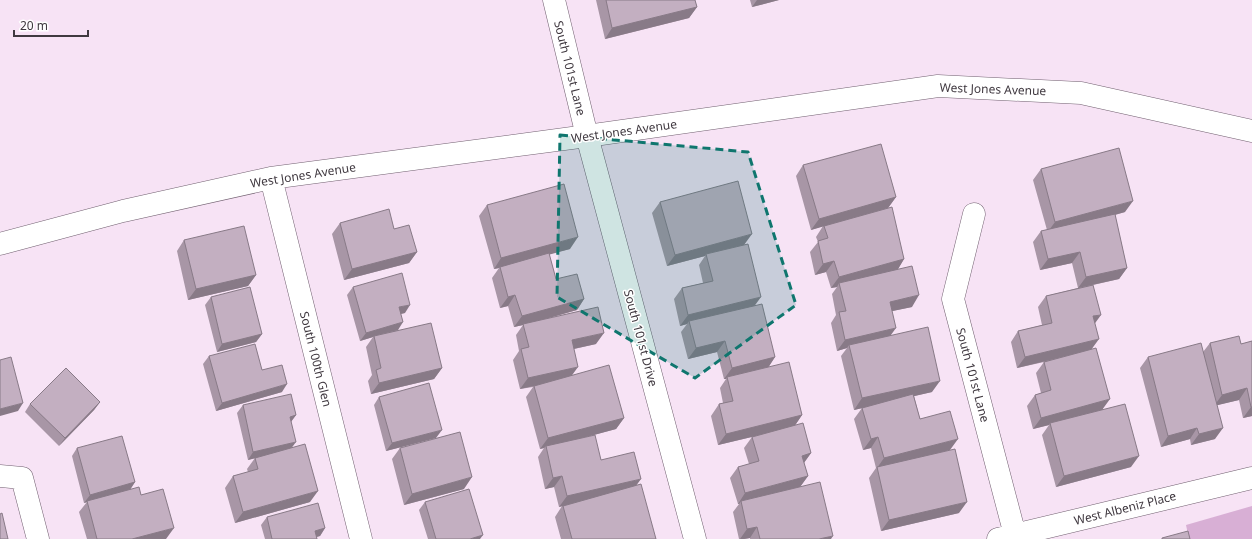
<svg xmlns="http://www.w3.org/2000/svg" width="1252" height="539" font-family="'Noto Sans',sans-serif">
	<rect width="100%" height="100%" fill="#f7e3f5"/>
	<path fill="#d8afd5" d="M1252,506v33h-63l-3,-14z"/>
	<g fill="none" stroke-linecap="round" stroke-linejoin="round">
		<g stroke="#716070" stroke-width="23">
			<path id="minor" d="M554,0l33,136 108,403
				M271,178l90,361
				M974,214l-21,85 62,236
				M0,244l123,-33 148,-33 316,-42 351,-50 143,7 171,38
				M0,476l22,2 16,61
				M998,539l254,-61"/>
		</g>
		<use href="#minor" stroke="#fff" stroke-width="22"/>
	</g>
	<path fill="#a896a6" d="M596,0h99l2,7 -8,11 -84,21z
		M750,0h29l-27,7z
		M803,165l93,32 -8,11 16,51 -7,11 15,37 -20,4 -2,25 42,56 -18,4 6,23 30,31 -11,3 20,60 -78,18 -12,-53 7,-10 -5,-20 -8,2 -9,-31 8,-11 -8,2 -13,-54 6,-8 -10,3 -6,-28 5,-8 -4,-21 5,-7 -6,1 -5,-16 -11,3 -5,-23 8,-10 -2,-5 7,-11 -12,4 -15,-54z
		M1041,169l84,43 -10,3 12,53 -8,11 -26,6 2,38 -3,26 11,60 28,58 -75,20 -14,-52 7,-10 -16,4 -6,-23 8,-11 6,-2 -5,-20 8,-11 -27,6 -6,-26 7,-11 24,-6 -4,-18 8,-11 32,-8 -6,-25 -32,7 -7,-28 8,-11 6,-1 -14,-50z
		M660,202l85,43 10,61 20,51 -7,10 34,48 -7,10 16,28 -7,10 4,13 -8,11 31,52h-81v-1l-6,1h-5l-6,-27 6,-8h-1l-8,-26 8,-11 11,-3 -5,-16 8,-11 4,-1 -38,9 -7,-29 8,-12 4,-1 -3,-15 6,-9h-2l-7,-27 -29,7 -7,-27 6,-8 -7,2 -6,-27 8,-11 21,-5 -4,-18 6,-9 -38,10 -15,-53z
		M487,205l83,44 -21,5 7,25 28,20 -7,11 -28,8 47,26 -22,5 -2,26 52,43 -8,11 -34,9 19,22 35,26 20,53h-95l-6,-22 7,-11 -3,1 -5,-20 -9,2 -7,-32 6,-9 -4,1 -14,-52 7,-10 -13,2 -7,-29 6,-9 -3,-16 7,-10 -9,2 -6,-21 -8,2 -8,-30 7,-10 -5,1 -15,-53z
		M340,223l54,6 23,23 -8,11 -65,17 -12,-46z
		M184,240l72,35 -8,11 -60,14 -11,-49z
		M353,287l52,26 -4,1 -3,16 44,38 -8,11 -63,15 -3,-13 4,-6 -6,-28 7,-10 -13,4 -13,-46z
		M211,297l51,37 -6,8 -39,10 -12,-47z
		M1252,341v75l-9,2 -4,-18 -22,5 -2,34 -24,6 -1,-6 -29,8 -21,-79 8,-11 55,-5 7,-9 31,1z
		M209,356l53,14 20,22 -66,19 -13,-47z
		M379,397l57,41 -50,13 -12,-46z
		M100,402l-6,8 -35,36 -34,-34 5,-8z
		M243,405l53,10 -5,7 1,26 18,54 -75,21 -10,-35 8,-12 15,-4 -1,-3 8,-11 -7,2 -11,-47z
		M77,448l58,34 -5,7 11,6 25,44h-79l-8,-27 8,-10 -3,1 -12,-47z
		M400,448l64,41 -60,16 -12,-46z
		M425,502l55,37h-52l-9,-29z
		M267,517l58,11 -5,8 -4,1 1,2h-52l-4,-14z"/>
	<path fill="#887a87" d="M757,0h22l-27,7z
		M697,7l-8,11 -84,21 7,-11z
		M896,197l-8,11 -77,22 8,-11z
		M1133,201l-8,11 -78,21 8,-11z
		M752,234l-8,11 -38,9 -1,2 -38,10 8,-11z
		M578,237l-8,12 -70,19v-1l-1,1 -5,1 7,-11z
		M417,252l-8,11 -65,17 8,-11z
		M1080,252l-8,11 -32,7 8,-11z
		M904,259l-7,12 -58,12 -2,4 -6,1 8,-11z
		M834,261l-8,11 -11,3 8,-11z
		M1127,268l-8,11 -41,9 8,-11z
		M256,275l-8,11 -60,14 8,-11z
		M515,295l-7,11 -8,2 8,-11z
		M919,295l-7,12 -29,6 7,-11z
		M761,297l-8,11 -64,13 -2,3 -7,2 8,-11z
		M584,299l-7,11 -53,15 -1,-1v1l-9,2 8,-11z
		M410,305l-5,8 -11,2 5,-8z
		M1101,315l-8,11v-10z
		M403,322l-5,8 -24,6 -1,1 -13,4 6,-8z
		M896,328l-8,11 -39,6 -2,3 -10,3 8,-11z
		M604,333l-8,11 -32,7 8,-11z
		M262,334l-6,8 -39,10 5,-8z
		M1099,339l-8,11 -74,18 8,-11z
		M725,341l-8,11 -29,7 8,-11z
		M775,357l-7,11 -41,9 -1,2h-2l8,-11z
		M578,367l-8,11 -50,11 8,-11z
		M442,368l-8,11 -63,15 8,-11z
		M940,381l-8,11 -78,18 8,-12z
		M287,384l-5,8 -66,19 6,-8z
		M1247,388l-8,12 -25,6 8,-11z
		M1110,399l-8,11 -52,13 -1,2 -16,4 8,-11z
		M100,402l-6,8 -35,36 6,-8z
		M23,403l-5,8 -18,5v-7z
		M1251,407h1v9l-9,2z
		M296,415l-6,8v-6z
		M802,415l-8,12 -76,18 8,-11z
		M624,418l-8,11 -70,19v-2l-2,2 -4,1 8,-11z
		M1197,428l-7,11 -29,8 7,-11z
		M1223,428l-8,11 -24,6 8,-11z
		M442,430l-6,8 -50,13 6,-8z
		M878,437l-7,11 -8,2 8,-11z
		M958,439l-8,11 -73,19v-1l7,-10z
		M296,442l-6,8 -42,10 5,-8z
		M811,453l-8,11 -1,-8z
		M1139,456l-8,11 -75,20 8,-11z
		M562,476l-8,11 -9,2 8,-11z
		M808,476l-8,11 -59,14 -2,3h-1l7,-11z
		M472,477l-8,12 -60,16 8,-11z
		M641,479l-8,11 -74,17 8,-11z
		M135,482l-5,8 -46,13 6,-8z
		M318,491l-8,11 -75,21 8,-11z
		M967,502l-8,11 -78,18 8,-11z
		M757,527l-7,11 -6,1h-4l7,-10z
		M174,528l-8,11h-34z
		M325,528l-5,8 -11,3 6,-8z
		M483,535l-3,4h-10z
		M833,536l-2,3h-12z"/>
	<path fill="#c3afc1" stroke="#887a87" d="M606,0h89l2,7 -85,21z
		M881,144l15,53 -77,22 -16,-54z
		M1119,148l14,53 -78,21 -14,-53z
		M738,181l14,53 -77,21 -15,-53z
		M564,184l14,53 -77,21 -14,-53z
		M892,207l12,52 -65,18 -5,-16 -11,3 -5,-23 10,-3 -4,-12z
		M389,209l5,20 15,-4 8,27 -65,17 -12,-46z
		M1115,214l12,54 -41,9 -6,-25 -32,7 -7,-28z
		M244,226l12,49 -60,14 -12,-49z
		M748,244l13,53 -73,18 -6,-27 31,-7 -7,-27z
		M549,253l7,26 21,-5 7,25 -62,17 -7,-21 -7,2 -8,-30z
		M912,266l7,29 -29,7 6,26 -51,12 -6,-28 7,-1 -7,-28z
		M402,273l8,32 -11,2 4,15 -37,11 -13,-46z
		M1093,285l8,30 -8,1 6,23 -74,18 -7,-26 34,-8 -6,-27z
		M250,287l12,47 -40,10 -11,-47z
		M762,304l13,53 -43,11 -7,-27 -29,7 -7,-27z
		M598,307l6,26 -32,7 6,27 -50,11 -7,-29 8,-2 -6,-23z
		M431,323l11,45 -63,15 -3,-13 5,-2 -7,-32z
		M928,327l12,54 -78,17 -13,-53z
		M1239,336l2,8 11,-3v66h-1l-4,-19 -25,7 -12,-52z
		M1201,343l22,85 -24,6 -2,-6 -29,8 -20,-79z
		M255,344l7,26 20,-5 5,19 -65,19 -13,-47z
		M1096,348l14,51 -69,19 -6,-23 16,-5 -7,-28z
		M11,357l12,46 -23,6v-49z
		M789,362l13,53 -76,19 -7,-30 14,-3 -6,-24z
		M609,365l15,53 -76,20 -14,-52z
		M66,368l34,34 -35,36 -35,-34z
		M429,383l13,47 -50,13 -13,-46z
		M291,394l5,21 -6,2 6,25 -43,10 -10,-47z
		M913,394l7,25 30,-8 8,28 -74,19 -6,-21 -7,2 -9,-31z
		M1125,404l14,52 -75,20 -14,-53z
		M803,423l8,30 -9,3 6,20 -63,17 -7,-26 21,-6 -7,-24z
		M460,432l12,45 -60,17 -12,-46z
		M595,435l6,25 33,-8 7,27 -74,17 -5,-20 -9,2 -7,-32z
		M122,436l13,46 -45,13 -13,-47z
		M305,444l13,47 -75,21 -10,-36 25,-7 -3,-11z
		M955,449l12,53 -78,18 -12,-53z
		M820,482l13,54 -14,3h-59l-3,-12 -10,2 -6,-28z
		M641,484l15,55h-84l-9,-33z
		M139,487l2,8 22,-6 11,39 -42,11h-35l-10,-38z
		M469,489l14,46 -13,4h-34l-11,-37z
		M318,503l7,25 -10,3 2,8h-45l-5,-22z
		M2,513l6,26h-8v-25z
		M1188,531l2,8h-28v-1z"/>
	<path fill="#0f766e" fill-opacity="0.2" stroke="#0f766e" stroke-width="3" stroke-dasharray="8 5" stroke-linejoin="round" d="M560,135l188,17 48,153 -101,73 -138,-81z"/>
	<g text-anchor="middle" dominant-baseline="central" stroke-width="3" stroke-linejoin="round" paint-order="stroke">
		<g font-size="12" fill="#403940" stroke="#fff">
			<text transform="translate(570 68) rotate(76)">South 101st Lane</text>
			<text transform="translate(993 89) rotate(2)">West Jones Avenue</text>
			<text transform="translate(624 131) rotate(-8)">West Jones Avenue</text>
			<text transform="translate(303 175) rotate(-9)">West Jones Avenue</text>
			<text transform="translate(641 338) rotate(75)">South 101st Drive</text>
			<text transform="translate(316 359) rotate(76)">South 100th Glen</text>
			<text transform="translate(973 375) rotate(75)">South 101st Lane</text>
			<text transform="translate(1125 508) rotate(-14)">West Albeniz Place</text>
		</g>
	</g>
	<path d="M14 30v6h74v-6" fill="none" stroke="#403940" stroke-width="2"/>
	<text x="20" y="30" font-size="12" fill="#403940" stroke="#ffffff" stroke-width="3" paint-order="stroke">20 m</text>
</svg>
